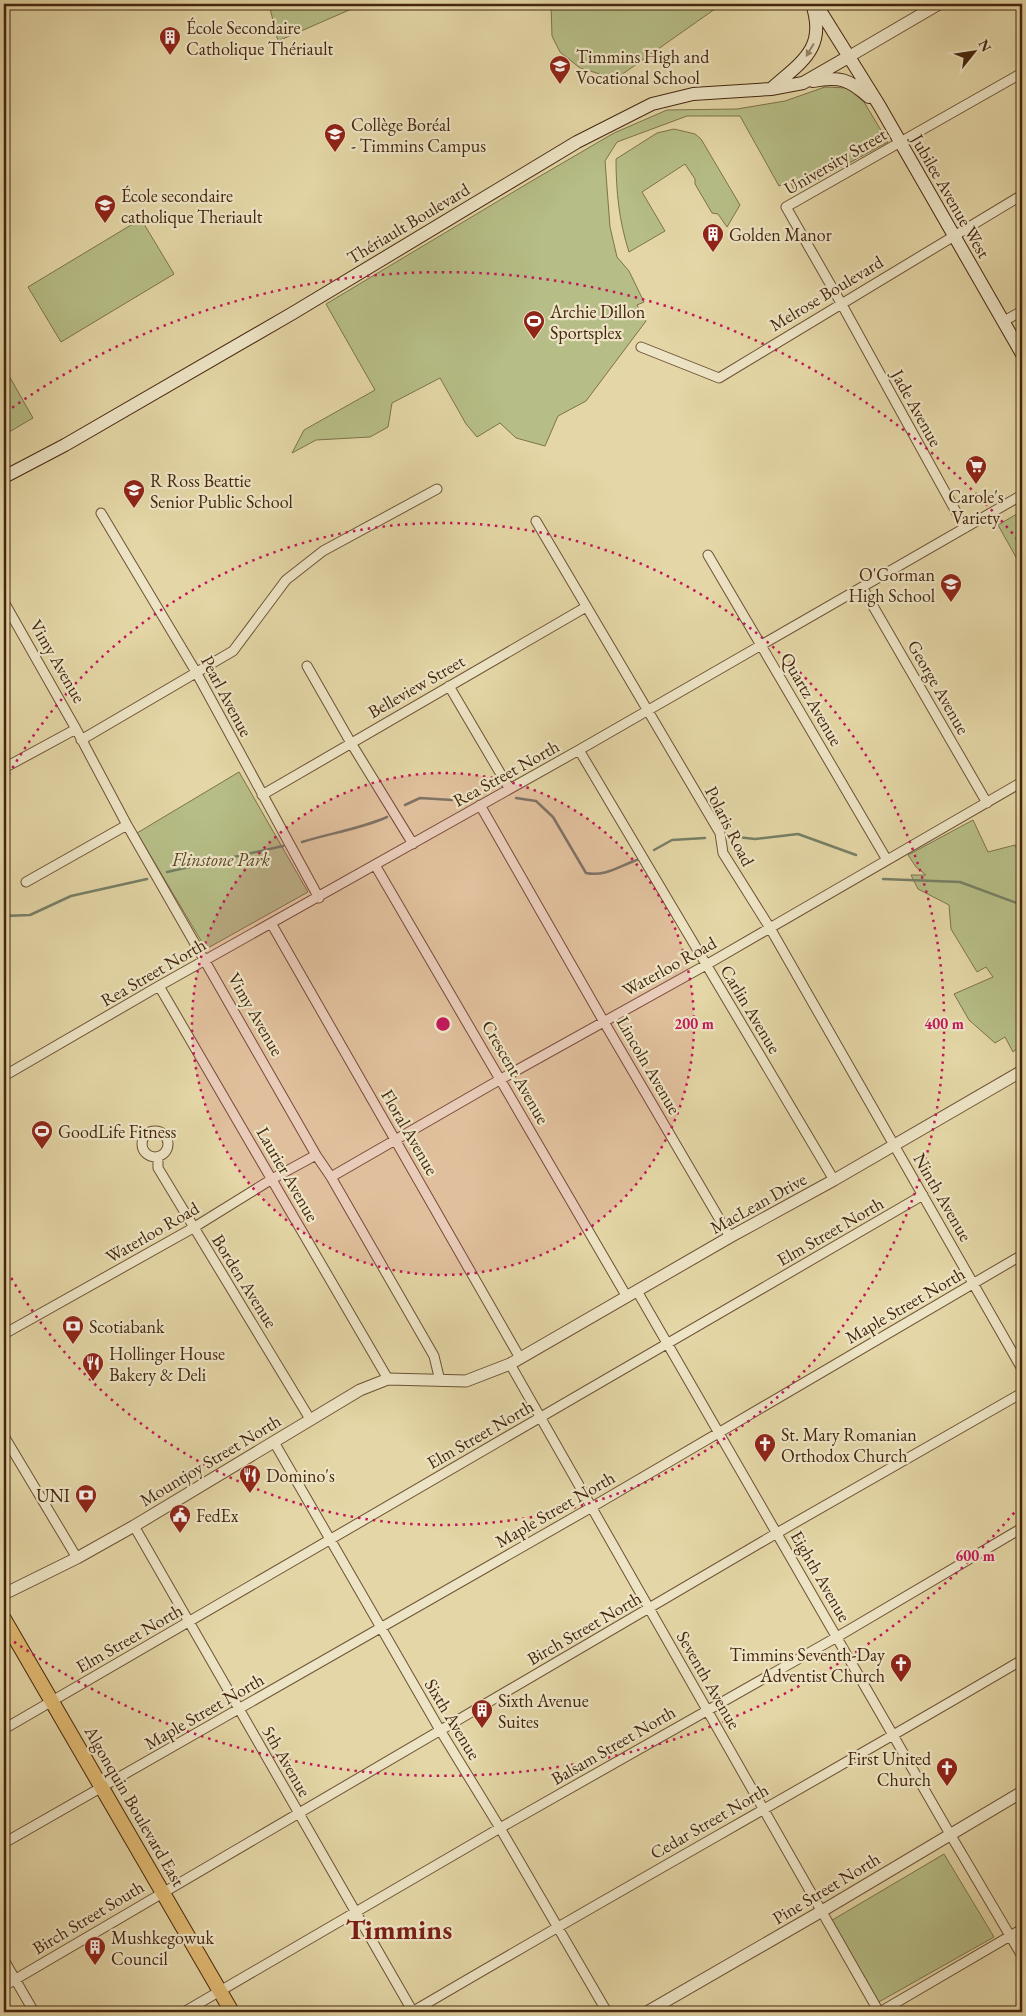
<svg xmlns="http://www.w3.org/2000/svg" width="1026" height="2016" font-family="'EB Garamond',serif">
	<rect width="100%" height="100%" fill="#e4d6a6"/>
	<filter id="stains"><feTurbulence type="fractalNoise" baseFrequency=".004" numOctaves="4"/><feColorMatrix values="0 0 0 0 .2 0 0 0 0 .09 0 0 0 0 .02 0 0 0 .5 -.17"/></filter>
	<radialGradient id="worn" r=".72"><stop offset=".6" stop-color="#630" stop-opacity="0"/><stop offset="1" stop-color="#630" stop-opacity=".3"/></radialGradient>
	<path fill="#b6bd86" stroke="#7e724a" d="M269,4h94l-85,37z
		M551,4h171l-115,81 -7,-11 -20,-6 -20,-16 -8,-16z
		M825,87l22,1 17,14 24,40 -93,50 -5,-11 -11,5 -39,-70h-53l-70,26 -12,19 5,66 7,30 12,14 15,31 -7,3 9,16 -60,80 -28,15 -13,30 -29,-8 -16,-15 -23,14 -11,-13 -26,-46 -48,25 -4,24 -18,10 -54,3 -24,13 12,-23 71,-40 -49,-86 204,-122 84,-49 53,-23 70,-1 48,-8z
		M674,129l21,5 6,5 39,66 -13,22 -9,-13 -6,-1 -17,-29v-5l-10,-15 -43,28 23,39 -36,21c-10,-31 -13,-61 -13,-93l41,-26z
		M141,219l33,55 -113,68 -33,-55z
		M4,367l29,51 -29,17z
		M1022,511v57l-24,-43z
		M239,772l69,120 -102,57 -69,-116z
		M973,820l15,32 27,-7 7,15v152l-6,3 6,29 -9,8 -8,-15 -10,6 -26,-23 -15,-26 39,-17 -7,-10 -9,5 -26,-43 -2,-24 -31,-16 -7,-14h15l-10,-8 -8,-12z
		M944,1854l50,83 -117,66 -48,-81z"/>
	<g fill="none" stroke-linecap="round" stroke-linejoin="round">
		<path stroke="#767f66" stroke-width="2.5" d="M516,798l20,3 17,16 33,56c19,4 33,-7 51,-13
			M405,805l15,-7 32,2
			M728,836l27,3 43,-5 58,21
			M302,842c29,-9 58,-13 85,-25
			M654,850l18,-10 33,-2
			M167,872l116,-26
			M883,879l77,3 62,23
			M4,916l26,-1 41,-19 76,-17"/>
		<g stroke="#6d5234" stroke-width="11">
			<path id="minor" d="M1004,321l18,-10
				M641,347l78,31 303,-183
				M101,513l95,159 123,226
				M536,521l184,312 3,20 47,75 252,441
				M965,528l-124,-225 -55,-96 236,-134
				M708,555l179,305
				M862,587l125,216
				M4,602l72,127 51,96 189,330 15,22 103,179 6,25
				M307,666l44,77 62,101
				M449,686l60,102
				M81,740l152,-89 53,-71 37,-29 114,-62
				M579,750l255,430
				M4,768l72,-39
				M262,795l324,-188
				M480,805l124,217 126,215
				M375,865l252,432
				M26,882l101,-57
				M271,923l249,435
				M159,986l229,393
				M4,1076l155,-90 420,-236 443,-255
				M142 1144a13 13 0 1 1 26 0a13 13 0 1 1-26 0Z
				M158,1157v11l152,251
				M331,1177l170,-98 205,-114 316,-183
				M637,1291l313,543 72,122
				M4,1334l189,-106 79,-49 44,-24
				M510,1364l369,648
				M4,1436l73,122
				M274,1442l166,288 60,98 107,184
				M134,1526l279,486
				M4,1729l919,-534
				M4,1843l588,-336 430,-252
				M4,1960l30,52
				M4,1986l773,-453 245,-140
				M184,2012l316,-184 337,-191 185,-109
				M412,2012c202,-119 408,-233 610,-352
				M880,2012l142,-83"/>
		</g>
		<g stroke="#6d5234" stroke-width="13">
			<path id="tertiary" d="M850,56l89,-52
				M4,1594l73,-36 57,-32 226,-136 28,-11 78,2 44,-17 220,-127 104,-57 188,-109
				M647,2012l175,-101 200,-119"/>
		</g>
		<g stroke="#45260e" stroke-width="14">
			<path id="secondary" d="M816,4l63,101 143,249
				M813,81c26,-5 36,-2 56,16
				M771,89c30,-27 56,-40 41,-85
				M4,477l61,-32 228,-132 284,-171 75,-38 41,-10 78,-5 32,-6 47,-27"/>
		</g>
		<g stroke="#45260e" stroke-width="16">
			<path id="primary" d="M4,1619l228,393"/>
		</g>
		<use href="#minor" stroke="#ede4c5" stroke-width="9"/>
		<use href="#tertiary" stroke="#ede4c5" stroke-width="11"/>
		<use href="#secondary" stroke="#ede4c5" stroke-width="12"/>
		<use href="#primary" stroke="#e2bb73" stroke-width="14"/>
	</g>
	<defs><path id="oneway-solid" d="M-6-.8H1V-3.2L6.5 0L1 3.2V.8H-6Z" transform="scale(1.25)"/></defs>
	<use fill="#99856a" href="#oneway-solid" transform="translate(810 50) rotate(121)"/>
	<circle cx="443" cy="1024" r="251" fill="#c2185b" fill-opacity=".12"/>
	<g fill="none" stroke="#c2185b" stroke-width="2.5" stroke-dasharray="2.5 5">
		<circle cx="443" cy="1024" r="251"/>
		<path d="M5 781A501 501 0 1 1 5 1267"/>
		<path d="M1019 1507A752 752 0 0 1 6 1636M6 412A752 752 0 0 1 1019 541"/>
	</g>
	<defs>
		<g id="building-pin" transform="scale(1.125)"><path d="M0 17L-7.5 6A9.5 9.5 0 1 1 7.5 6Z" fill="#8f2418" stroke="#ede4c5"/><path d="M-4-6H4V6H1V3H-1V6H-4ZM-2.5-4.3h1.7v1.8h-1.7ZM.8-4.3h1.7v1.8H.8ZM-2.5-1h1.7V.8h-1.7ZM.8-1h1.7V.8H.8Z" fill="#fff"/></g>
		<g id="school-pin" transform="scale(1.125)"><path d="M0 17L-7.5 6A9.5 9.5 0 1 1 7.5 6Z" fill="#8f2418" stroke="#ede4c5"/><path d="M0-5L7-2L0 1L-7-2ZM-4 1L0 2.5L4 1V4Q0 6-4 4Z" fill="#fff"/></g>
		<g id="university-pin" transform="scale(1.125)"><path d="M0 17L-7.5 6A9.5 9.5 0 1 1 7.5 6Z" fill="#8f2418" stroke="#ede4c5"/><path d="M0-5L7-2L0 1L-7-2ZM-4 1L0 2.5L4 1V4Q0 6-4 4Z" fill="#fff"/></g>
		<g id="stadium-pin" transform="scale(1.125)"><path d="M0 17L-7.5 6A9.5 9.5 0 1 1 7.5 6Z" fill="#8f2418" stroke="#ede4c5"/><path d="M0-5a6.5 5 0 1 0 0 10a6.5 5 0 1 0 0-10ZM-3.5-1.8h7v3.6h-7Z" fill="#fff"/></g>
		<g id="supermarket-pin" transform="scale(1.125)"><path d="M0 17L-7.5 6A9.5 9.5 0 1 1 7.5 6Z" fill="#8f2418" stroke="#ede4c5"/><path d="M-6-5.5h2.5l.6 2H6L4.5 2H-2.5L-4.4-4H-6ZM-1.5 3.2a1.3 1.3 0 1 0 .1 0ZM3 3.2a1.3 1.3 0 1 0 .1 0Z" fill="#fff"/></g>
		<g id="bank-pin" transform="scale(1.125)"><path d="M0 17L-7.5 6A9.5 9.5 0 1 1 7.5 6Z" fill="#8f2418" stroke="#ede4c5"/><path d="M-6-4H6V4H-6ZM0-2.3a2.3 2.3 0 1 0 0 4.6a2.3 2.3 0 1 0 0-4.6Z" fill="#fff"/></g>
		<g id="restaurant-pin" transform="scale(1.125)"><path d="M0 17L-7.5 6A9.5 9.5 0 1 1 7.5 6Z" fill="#8f2418" stroke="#ede4c5"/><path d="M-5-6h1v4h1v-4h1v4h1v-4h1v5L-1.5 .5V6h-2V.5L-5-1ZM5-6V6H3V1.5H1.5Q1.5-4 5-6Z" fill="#fff"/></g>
		<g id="church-pin" transform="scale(1.125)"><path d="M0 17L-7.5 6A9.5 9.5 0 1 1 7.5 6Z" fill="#8f2418" stroke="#ede4c5"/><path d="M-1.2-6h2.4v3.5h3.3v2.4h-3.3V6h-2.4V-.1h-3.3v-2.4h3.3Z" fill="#fff"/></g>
		<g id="civic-pin" transform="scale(1.125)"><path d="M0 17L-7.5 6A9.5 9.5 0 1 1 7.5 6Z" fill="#8f2418" stroke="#ede4c5"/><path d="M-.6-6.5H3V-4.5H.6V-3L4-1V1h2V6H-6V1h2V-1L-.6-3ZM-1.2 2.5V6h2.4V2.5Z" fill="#fff"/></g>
	</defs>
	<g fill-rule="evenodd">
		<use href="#building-pin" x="170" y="37"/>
		<use href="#school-pin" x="560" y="66"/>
		<use href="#university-pin" x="335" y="134"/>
		<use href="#school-pin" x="105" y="205"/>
		<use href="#building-pin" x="713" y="234"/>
		<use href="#stadium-pin" x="534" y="321"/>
		<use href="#supermarket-pin" x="976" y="466"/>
		<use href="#school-pin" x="134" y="490"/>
		<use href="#school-pin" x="951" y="584"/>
		<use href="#stadium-pin" x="42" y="1131"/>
		<use href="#bank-pin" x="73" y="1326"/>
		<use href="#restaurant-pin" x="93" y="1363"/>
		<use href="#church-pin" x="765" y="1444"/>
		<use href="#restaurant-pin" x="250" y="1475"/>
		<use href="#bank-pin" x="86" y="1495"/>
		<use href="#civic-pin" x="180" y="1515"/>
		<use href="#church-pin" x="901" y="1664"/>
		<use href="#building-pin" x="482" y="1710"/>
		<use href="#church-pin" x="947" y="1768"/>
		<use href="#building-pin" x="95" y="1947"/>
	</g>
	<g text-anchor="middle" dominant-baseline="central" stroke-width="4.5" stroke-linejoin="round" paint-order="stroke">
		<g font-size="18" fill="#45260e" stroke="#ede4c5" text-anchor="start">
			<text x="186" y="27">École Secondaire<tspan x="186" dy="21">Catholique Thériault</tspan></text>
			<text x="576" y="56">Timmins High and<tspan x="576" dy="21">Vocational School</tspan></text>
			<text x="351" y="124">Collège Boréal<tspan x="351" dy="21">- Timmins Campus</tspan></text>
			<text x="121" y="195">École secondaire<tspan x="121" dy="21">catholique Theriault</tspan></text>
			<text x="729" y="234">Golden Manor</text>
			<text x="550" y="311">Archie Dillon<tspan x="550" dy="21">Sportsplex</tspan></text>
			<text x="150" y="480">R Ross Beattie<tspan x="150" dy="21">Senior Public School</tspan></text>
			<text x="976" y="496" text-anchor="middle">Carole's<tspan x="976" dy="21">Variety</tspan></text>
			<text x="935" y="574" text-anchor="end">O'Gorman<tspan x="935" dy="21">High School</tspan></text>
			<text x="58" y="1131">GoodLife Fitness</text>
			<text x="89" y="1326">Scotiabank</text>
			<text x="109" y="1353">Hollinger House<tspan x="109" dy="21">Bakery &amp; Deli</tspan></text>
			<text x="781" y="1434">St. Mary Romanian<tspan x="781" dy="21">Orthodox Church</tspan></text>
			<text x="266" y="1475">Domino's</text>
			<text x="70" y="1495" text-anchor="end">UNI</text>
			<text x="196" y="1515">FedEx</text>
			<text x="885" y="1654" text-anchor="end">Timmins Seventh-Day<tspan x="885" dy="21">Adventist Church</tspan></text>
			<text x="498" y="1700">Sixth Avenue<tspan x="498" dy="21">Suites</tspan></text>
			<text x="931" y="1758" text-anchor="end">First United<tspan x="931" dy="21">Church</tspan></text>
			<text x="111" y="1937">Mushkegowuk<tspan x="111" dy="21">Council</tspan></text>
		</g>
		<g font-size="18" fill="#45260e" stroke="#ede4c5">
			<text transform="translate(835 161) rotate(-30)">University Street</text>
			<text transform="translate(951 196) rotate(60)">Jubilee Avenue West</text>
			<text transform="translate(408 223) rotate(-31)">Thériault Boulevard</text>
			<text transform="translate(826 293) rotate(-31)">Melrose Boulevard</text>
			<text transform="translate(917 408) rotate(61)">Jade Avenue</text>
			<text transform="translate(58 661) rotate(60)">Vimy Avenue</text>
			<text transform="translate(416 686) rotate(-30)">Belleview Street</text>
			<text transform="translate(939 687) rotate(60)">George Avenue</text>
			<text transform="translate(227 696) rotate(62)">Pearl Avenue</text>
			<text transform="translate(812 699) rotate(60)">Quartz Avenue</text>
			<text transform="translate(506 773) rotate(-29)">Rea Street North</text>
			<text transform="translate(730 826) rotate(63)">Polaris Road</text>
			<text transform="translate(669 966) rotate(-29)">Waterloo Road</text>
			<text transform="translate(153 972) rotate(-30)">Rea Street North</text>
			<text transform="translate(751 1009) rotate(59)">Carlin Avenue</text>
			<text transform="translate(256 1014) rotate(60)">Vimy Avenue</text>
			<text transform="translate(649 1065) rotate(60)">Lincoln Avenue</text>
			<text transform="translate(516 1072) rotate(60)">Crescent Avenue</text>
			<text transform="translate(410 1132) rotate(60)">Floral Avenue</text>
			<text transform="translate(288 1174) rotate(60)">Laurier Avenue</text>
			<text transform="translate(943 1197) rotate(60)">Ninth Avenue</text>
			<text transform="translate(758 1203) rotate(-29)">MacLean Drive</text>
			<text transform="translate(830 1231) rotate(-30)">Elm Street North</text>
			<text transform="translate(152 1232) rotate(-30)">Waterloo Road</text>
			<text transform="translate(245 1281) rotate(58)">Borden Avenue</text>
			<text transform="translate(905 1305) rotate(-30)">Maple Street North</text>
			<text transform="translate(480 1434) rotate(-30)">Elm Street North</text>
			<text transform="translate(210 1460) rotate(-31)">Mountjoy Street North</text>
			<text transform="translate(555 1509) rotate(-30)">Maple Street North</text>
			<text transform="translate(821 1576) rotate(60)">Eighth Avenue</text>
			<text transform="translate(584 1628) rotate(-30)">Birch Street North</text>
			<text transform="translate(129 1638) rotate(-30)">Elm Street North</text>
			<text transform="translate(709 1680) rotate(60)">Seventh Avenue</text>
			<text transform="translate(204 1711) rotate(-30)">Maple Street North</text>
			<text transform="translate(453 1719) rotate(59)">Sixth Avenue</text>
			<text transform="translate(613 1745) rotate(-30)">Balsam Street North</text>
			<text transform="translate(287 1761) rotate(60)">5th Avenue</text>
			<text transform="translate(135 1806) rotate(60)">Algonquin Boulevard East</text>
			<text transform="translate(709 1821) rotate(-30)">Cedar Street North</text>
			<text transform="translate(826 1888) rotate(-31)">Pine Street North</text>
			<text transform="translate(88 1917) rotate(-31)">Birch Street South</text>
		</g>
		<g font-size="18" font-style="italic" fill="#5c4426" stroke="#ede4c5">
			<text x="221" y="859">Flinstone Park</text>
		</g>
		<g font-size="28" font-weight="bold" fill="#7a1f14" stroke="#ede4c5">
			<text x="399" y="1929">Timmins</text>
		</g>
	</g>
	<circle cx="443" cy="1024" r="8" fill="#c2185b" stroke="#ede4c5" stroke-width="2.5"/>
	<g font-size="15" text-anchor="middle" font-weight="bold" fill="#c2185b" stroke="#ede4c5" stroke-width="4.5" stroke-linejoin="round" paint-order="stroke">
		<text x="694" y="1029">200 m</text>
		<text x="944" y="1029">400 m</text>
		<text x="975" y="1561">600 m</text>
	</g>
	<rect width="1026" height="2016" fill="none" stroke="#e4d6a6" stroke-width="20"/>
	<rect x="5" y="5" width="1016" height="2006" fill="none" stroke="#45260e" stroke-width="2.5"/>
	<rect x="10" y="10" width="1006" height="1996" fill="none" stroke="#45260e"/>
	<g transform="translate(974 52) rotate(60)" stroke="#ede4c5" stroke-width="4" paint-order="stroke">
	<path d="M0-4L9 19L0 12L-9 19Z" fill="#45260e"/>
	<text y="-8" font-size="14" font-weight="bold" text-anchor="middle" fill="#45260e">N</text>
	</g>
	<rect width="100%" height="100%" filter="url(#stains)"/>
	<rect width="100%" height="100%" fill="url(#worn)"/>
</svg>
